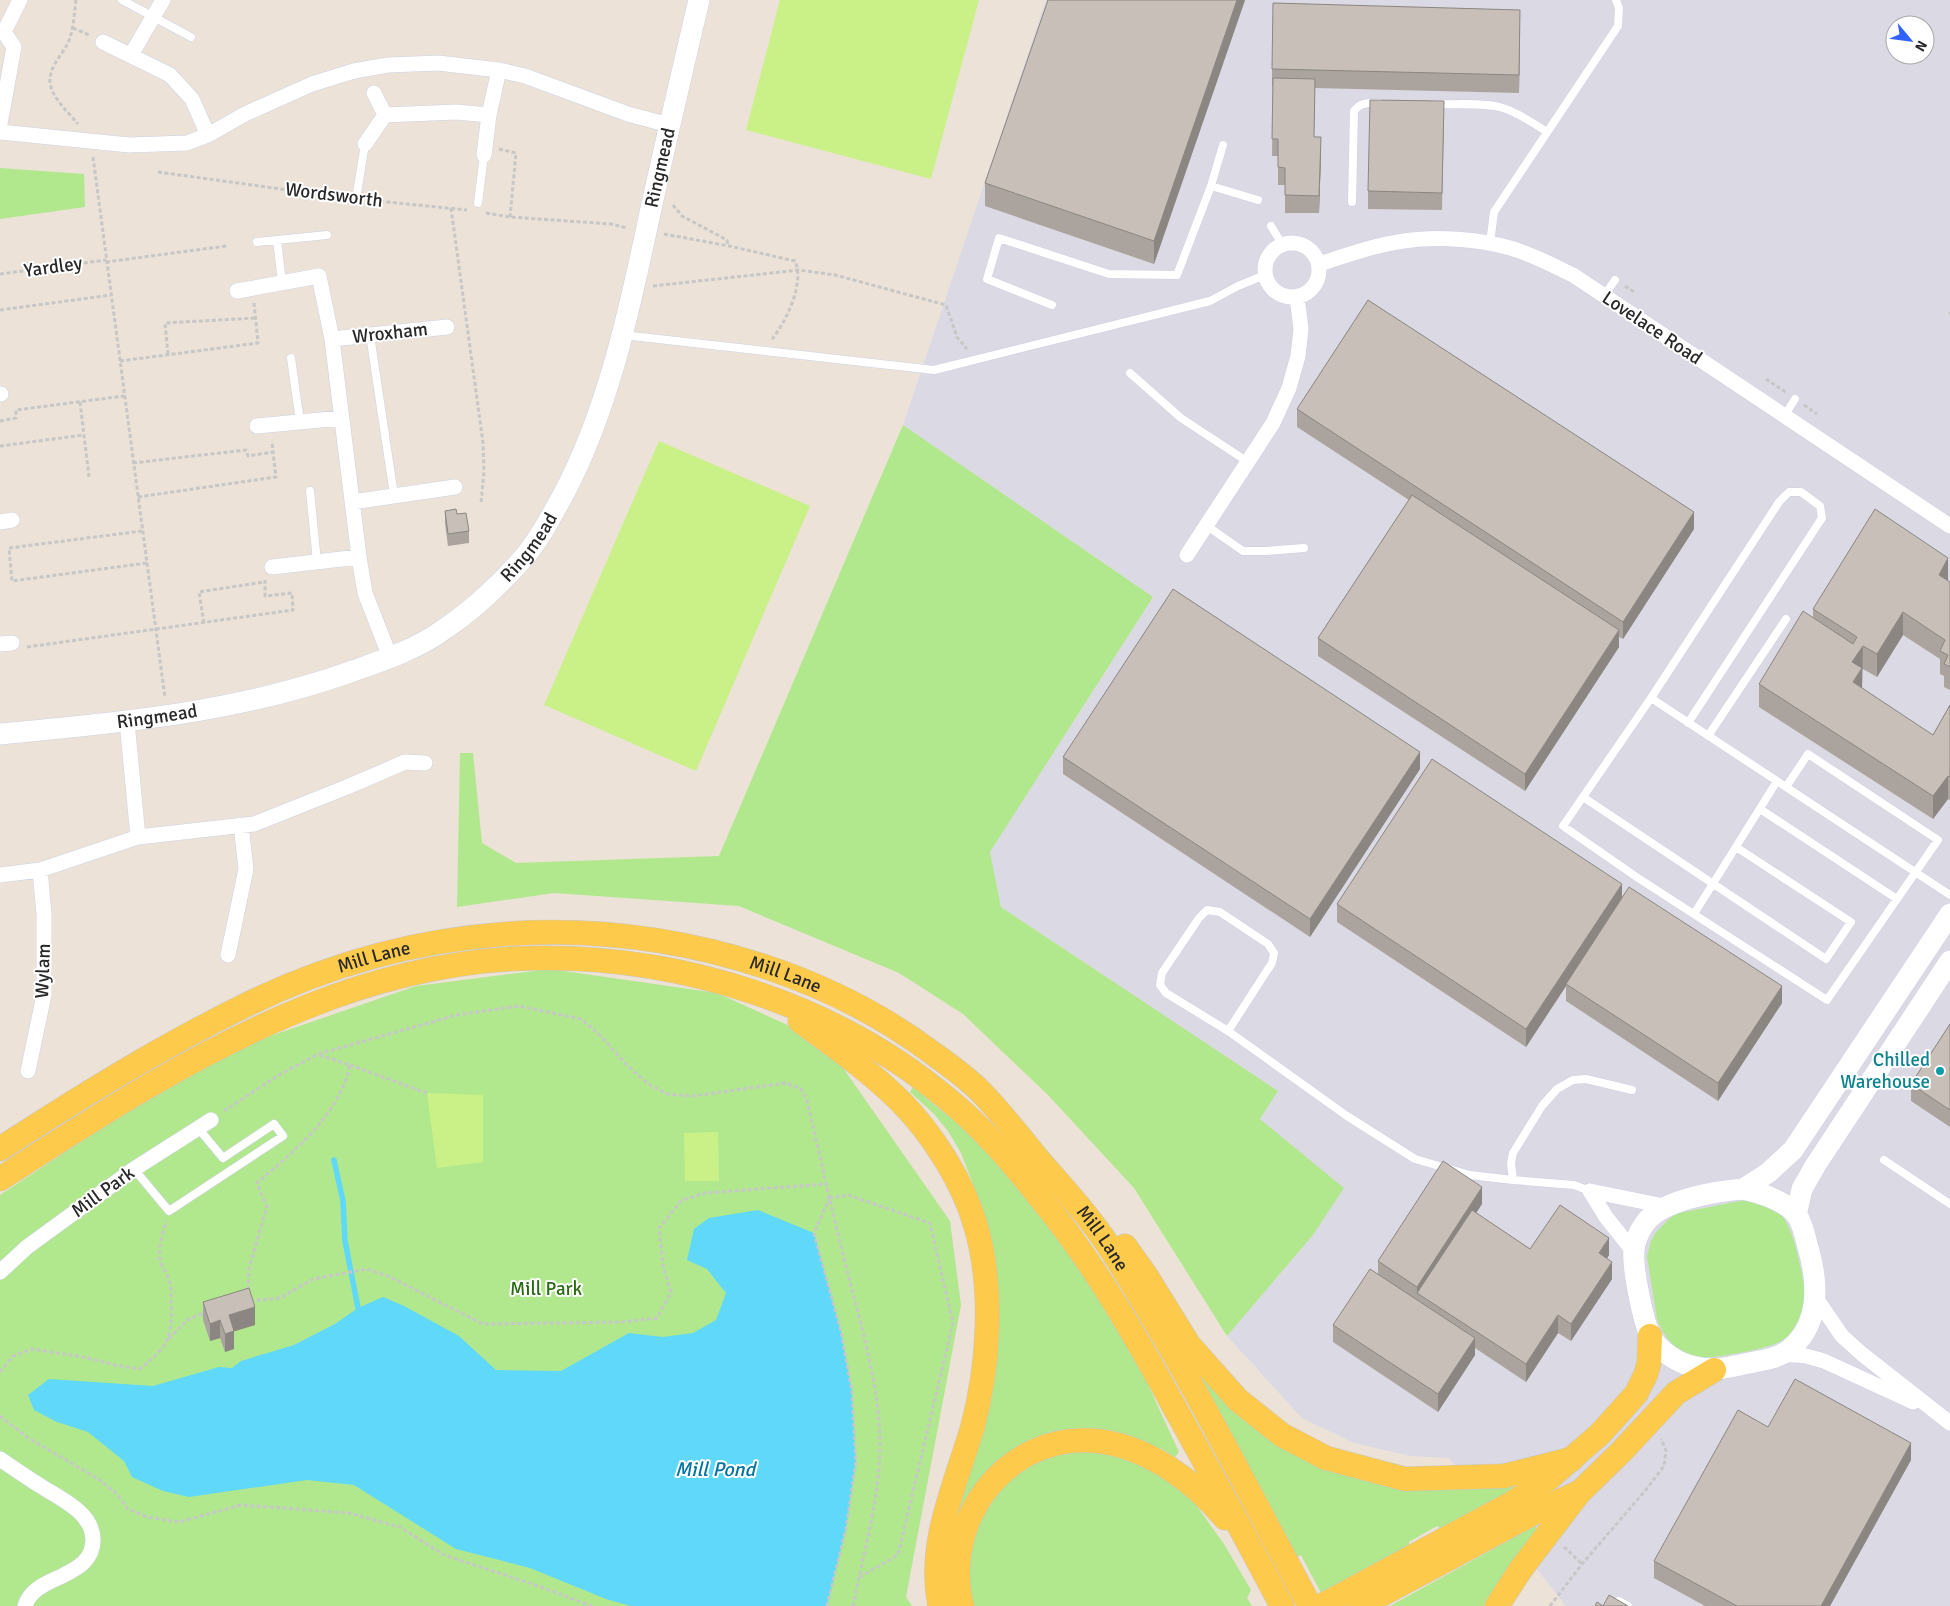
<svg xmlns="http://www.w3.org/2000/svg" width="1950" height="1606" font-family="Signika,sans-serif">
	<rect width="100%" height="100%" fill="#ece2d7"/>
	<path fill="#dbd9e3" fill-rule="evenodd" d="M1046,0h904v1606h-384l-117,-148 -39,-2 -56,-13 -52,-25 -75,-82 86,-101 30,-47 -83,-69 18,-28 -277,-184 -11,-55 163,-255 -250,-172zM1895,25h30v30h-30z"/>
	<path fill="#b1e88e" d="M0,168l84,6 1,33 -85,12z
		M903,425l250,172 -163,255 11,55 277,184 -18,28 84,69 -31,47 -86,101 -93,-148 -86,-93 -85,-81 -64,-41 -160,-67 -185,-13 -97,14 3,-154h13l9,90 34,20 203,-7z
		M550,969l167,24 108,49 125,179 11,84 -55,292 6,9h-912v-411l114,-75 130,-75 172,-59z
		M913,1087l58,48 31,31 57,72 72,110 48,104 -4,5 -13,-8 -20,-7 -126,12 -73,116 32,-131 10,-223 -24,-63 -13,-22 -14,-17 -24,-22z
		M1745,1200c13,1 26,6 35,14 14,11 24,66 25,84 0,9 -4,21 -9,29 -5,8 -15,15 -24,18 -16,5 -64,16 -79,11 -19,-6 -29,-19 -36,-37l-10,-63 4,-15 5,-9 15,-15 8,-4z
		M1191,1359l65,62 166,67 41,1 30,-2 43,-10 -93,53 -6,-4 -28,16v7l-88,44 -20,-38 -4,2z
		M1079,1451l54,6 58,41 33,46 27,46 -4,8 5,8h-284l-2,-6 7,-69 33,-49 36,-23z
		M1535,1526l3,4 -30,39 -24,37h-94z"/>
	<path fill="#caf188" d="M780,0h199l-48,179 -185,-49z
		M659,441l151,65 -114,265 -152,-66z
		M427,1093l56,2v67l-46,6z
		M718,1132l1,49h-34l-1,-48z"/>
	<path fill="#5fd8f9" d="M758,1210l56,23 27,98 11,60 4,71 -10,67 -19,77h-196l-25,-7 -76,-31 -74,-19 -102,-64 -47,-5 -118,17 -26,-6 -31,-14 -8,-16 -36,-29 -31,-10 -23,-12 -6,-15 21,-16 104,7 66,-19 13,1 9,-7 53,-16 41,-21 23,-16 25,-11 21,9 55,30 37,34 65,1 68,-38 34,4 30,-4 23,-13 10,-27 -19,-24 -20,-9 7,-31 15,-11z"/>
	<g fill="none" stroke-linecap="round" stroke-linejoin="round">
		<path stroke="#5fd8f9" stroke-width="5.5" d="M334,1160l9,41 2,40 13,67"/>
		<g stroke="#cdd2e3" stroke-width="9">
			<path id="lane" d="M122,0l69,37
				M1433,104c19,1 53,-2 70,4 16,5 30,15 44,24
				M1211,186l12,-41
				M357,193l8,-49
				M1352,202l2,-91c7,-9 15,-8 25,-8
				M478,203l6,-48
				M1271,226l11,18
				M277,240l5,42
				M257,242l70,-7
				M1490,243l4,-31 124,-186 1,-18 -3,-8
				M1604,296l11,-16
				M1052,305l-65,-26 12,-41 110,36 68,1 34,-89 47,14
				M370,335l24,160
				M623,335l311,35 276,-69 28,-15 27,-11
				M291,358l9,64
				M1130,373l51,45 67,44
				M1785,415l10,-16
				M310,491l7,71
				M1207,526l36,25h22l39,-3
				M1651,698l299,197
				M1688,723l134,-205 -2,-12 -19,-14h-12l-10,10 -128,196 -88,128 75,52 189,122 111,-160 -130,-86 -22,33
				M1708,736l78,-117
				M1583,797l243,162 25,-37 -115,-75
				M1760,809l137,90
				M1694,914l83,-133
				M1228,1031l44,-68 2,-10 -6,-9 -48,-32 -13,-2 -8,8 -37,55 -2,12 6,8 62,38 119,85 68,43 55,16 43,5 61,5 16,6
				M1884,1160l66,44
				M134,1169l35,42 114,-75 -9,-12 -51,34 -25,-30
				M1513,1180l-2,-17 2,-10 29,-47 15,-17 16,-9 13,-1 46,11
				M1619,1601l9,5"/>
		</g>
		<g stroke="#cdd2e3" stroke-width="16">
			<path id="street" d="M0,32h4l10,15 -14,77
				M4,32l16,-32
				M103,42l67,33 22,24 16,36
				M131,55l32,-55
				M385,115l71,-3 33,3
				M0,132l129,13 58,-2 21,-8 37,-21 67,-30 42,-13 34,-6 50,-2 61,7 26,6 103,38 41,11
				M365,144l20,-29 -11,-22
				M484,155l5,-40 10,-45
				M1265 270a27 27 0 1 1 54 0a27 27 0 1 1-54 0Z
				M1319,264c28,-9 56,-19 85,-23 32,-5 75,-2 106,7 22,6 42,17 63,27l377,251
				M237,291l82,-15 13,63 27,218 6,36 25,64
				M332,339l115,-12
				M0,394h1
				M257,426l84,-8
				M352,502l103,-15
				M0,522l12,-2
				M1187,555l86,-132 16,-35 9,-32 3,-27 -4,-32
				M272,567l87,-10
				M0,644l12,-1
				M127,722l11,115
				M0,875l40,-5 98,-33 116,-13 93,-37 58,-25 20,1
				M228,955l18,-86 -5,-44
				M28,1071l16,-76v-81l-4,-44
				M1590,1191l74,15
				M1590,1191l16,26 27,34
				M0,1272l27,-25 107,-78 77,-49
				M1816,1298l26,38 20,18 88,69
				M1783,1354l23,2 18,5 89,41
				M0,1459c13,9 26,18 39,26 20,13 54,27 54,55 0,20 -15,28 -31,36 -15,7 -32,13 -37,30"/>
		</g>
		<g stroke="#cdd2e3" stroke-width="22">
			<g id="secondary">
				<path id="s1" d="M0,734c120,-11 239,-22 353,-63 31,-11 64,-22 90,-41 29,-19 60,-48 82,-74 15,-18 26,-39 37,-59 48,-89 69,-195 90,-293 15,-68 31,-136 47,-204"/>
				<path d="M1743,1189c18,4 41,11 54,26 5,8 8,20 10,29 11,36 15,78 -17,105 -12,10 -31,12 -46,15 -17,4 -31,7 -48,3 -17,-3 -38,-16 -46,-32 -7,-15 -18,-68 -16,-85 1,-9 6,-20 11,-27 16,-23 72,-32 98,-34z"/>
				<path d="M1743,1189l25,-16 25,-23 157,-236"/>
				<path d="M1796,1215l6,-26 13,-23 135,-205"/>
			</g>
		</g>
		<g stroke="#c7c7c7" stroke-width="25">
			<g id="primary">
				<path d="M800,1021c34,25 70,50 100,80 32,32 64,82 76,126 18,62 13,140 -4,202 -17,57 -45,116 -32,177"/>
				<path id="s2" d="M0,1149c80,-52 162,-103 248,-145 164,-80 345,-94 518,-37 60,20 114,47 165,85 18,13 37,26 52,42 20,21 37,43 55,65 26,30 53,59 74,92 73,114 134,236 198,355"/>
				<path d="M0,1179c99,-64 199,-129 309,-173 62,-25 133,-43 200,-47 164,-9 335,45 457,156 26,24 50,52 72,80 55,66 97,140 138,215 36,65 71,130 106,196"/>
				<path d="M1125,1246l22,31 42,68 49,55 44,35 44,23 79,21 99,-3 68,-17"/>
				<path d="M962,1606c-22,-85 45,-175 136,-165 50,6 96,40 127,77"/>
				<path d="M1321,1606l193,-104 33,-22 53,-46 36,-40 10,-20 3,-11 1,-27"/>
				<path d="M1360,1606l172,-92 45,-21"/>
				<path d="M1497,1606l24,-37 58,-76 43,-42 54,-58 38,-23"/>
			</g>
		</g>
		<path stroke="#c7c7c7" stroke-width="3" stroke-dasharray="4 2.5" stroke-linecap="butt" d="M76,0c-2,14 -2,29 -8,43 -6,12 -19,24 -18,39 1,15 19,31 28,42
			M73,28l16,7
			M499,149l17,4 -6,64
			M93,157l72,541
			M158,172l188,26
			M367,200l100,10
			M673,205l9,11 45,24 1,5
			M451,208l32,235 1,28 -3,33
			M486,213l24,4 101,7 16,4
			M664,234l65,12 66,15c10,22 -9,61 -23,78
			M106,262l120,-16
			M0,274l106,-14
			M653,286l146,-16 36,5 111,30 11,32 10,12
			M1625,286l9,6
			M0,310l111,-15
			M1950,312v2
			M168,354l-3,-31 90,-5
			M120,361l138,-18 -4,-40
			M1766,379l21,14
			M80,402l9,75
			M1804,405l13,9
			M0,421l16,-3v-8l108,-14
			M0,446l84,-11
			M133,463l113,-13 2,6 25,-4 -1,-11
			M138,497l138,-20 -3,-25
			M142,531l-133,17 3,33 135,-18
			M204,623l-5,-31 65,-10
			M27,647l266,-37 -1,-17 -27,3v-16
			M350,1065l77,28
			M224,1111l55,-36 39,-21 139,-39 62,-9 62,13 17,14 29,32 20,18 20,11 26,2 93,-13 15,6 6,11c13,56 25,111 39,166 14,57 32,113 34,172 1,57 -16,112 -27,168
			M829,1198l19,-3 82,28 23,100 -55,232 -38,22
			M248,1290l1,-22 18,-61 -10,-24c38,-33 82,-67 93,-118l-31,-10
			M250,1301l30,-3 33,-19 54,-10 23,8 93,47 139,-2 35,-4 14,-26 -8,-26 -4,-38 23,-28 23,-7 121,-9
			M169,1339l18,-19 19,-8
			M0,1372l13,-16 19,-7 52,8 31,8 25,4c27,-22 33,-30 31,-66 0,-6 1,-16 -2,-23 -2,-7 -8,-13 -9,-21 -2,-12 3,-26 6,-38
			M0,1416l27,21 73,43 17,14 11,15 20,8 31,5 62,-17 108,8 51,14 44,28 97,32 51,19
			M1564,1547l18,17
			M827,1606l19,-77 10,-67 -4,-71 -11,-60 -27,-98 15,-34
			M1550,1606l32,-42 63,-73 19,-25 2,-15 -5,-12"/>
		<use href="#lane" stroke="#fff" stroke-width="8"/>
		<use href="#street" stroke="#fff" stroke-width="15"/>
		<use href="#secondary" stroke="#fff" stroke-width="21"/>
		<use href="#primary" stroke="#fdca4b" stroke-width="24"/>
	</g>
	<path fill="#aba49e" d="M1048,0h197l-91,264 -169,-58v-23z
		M1520,27l-1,66 -204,-5 -1,49 7,18 -2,58h-34v-28h-7v-29h-6l1,-69 -1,-1v-17z
		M1444,118l-2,92 -74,-1v-18z
		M1297,409l397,120 -71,110 -4,-2v10l-94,144 -207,-135v-18l91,-138 -112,-73z
		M445,511l12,3 12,17v12l-21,3 -3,-23z
		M1948,581l2,1v108l-6,-3v-11l-4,-2v-15l-37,-24 -26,42 -14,-8 -1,1v19l71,46 17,-30v95l-2,-1 -15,20 -174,-112v-23l54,-66v-9z
		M1063,757l357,12 -110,168 -247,-163z
		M1622,898l160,105 -64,98 -152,-100v-15l-40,61 -189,-125v-18z
		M1950,1024v103l-39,-26v-17z
		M1482,1204l-6,9 54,36 79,6 -2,3 5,21 -41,62 -13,-8 -32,49 -51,-34v7l-37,57 -105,-70v-17l45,-51v-13z
		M203,1302l52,23 -21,6v18l-9,3 -5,-14 -10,3 -7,-21z
		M1768,1427l143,33 -81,146h-125l-51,-28v-17z"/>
	<path fill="#8b8681" d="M1237,0h8l-91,264v-23z
		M1520,10v17l-1,66v-18z
		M1321,137v18l-2,58v-17z
		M1694,512v17l-71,110v-17z
		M1948,558v23l-9,-6z
		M1903,612v23l-26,42v-23z
		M1619,630v17l-94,144v-17z
		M1863,646l-1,45 -9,14 -1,-43z
		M1420,752v17l-110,168v-18z
		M1948,776v23l-15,20v-23z
		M1622,884v17l-56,83v2l-40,61v-18z
		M1782,986v17l-64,98v-18z
		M1482,1187v17l-60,92 -5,-3v11v-17z
		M1609,1238v17l-10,16v-18z
		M1612,1262v17l-41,62v-17z
		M255,1307v18l-26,8v-18z
		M1558,1315v18l-32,49v-18z
		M220,1320v18l-10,3v-17z
		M234,1331v18l-9,3v-18z
		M1475,1338v17l-37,57v-18z
		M1911,1443v17l-81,146h-9z"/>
	<path fill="#c7bfb8" stroke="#8b8681" d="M1048,0h189l-83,241 -169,-58z
		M1273,3l247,7 -1,65 -247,-6z
		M1273,78l42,1 -1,58h7l-2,59 -34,-1v-27l-7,-1v-28h-6z
		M1370,100l74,1 -2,92 -74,-2z
		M1368,300l326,212 -71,110 -326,-213z
		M1412,495l207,135 -94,144 -207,-136z
		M456,509l1,5 9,-1 3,18 -21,3 -3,-23z
		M1875,509l73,49 -9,17 11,7v85l-6,-3 4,-9 -8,-4 5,-11 -42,-28 -26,42 -14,-8 -11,16 10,6 -9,14 80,53 17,-30v72l-2,-1 -15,20 -174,-112 44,-73 50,33 4,-7 -44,-28z
		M1173,589l247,163 -110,167 -247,-162z
		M1432,759l190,125 -96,145 -189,-125z
		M1629,887l153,99 -64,97 -152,-99z
		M1950,1024v86l-39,-26z
		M1443,1161l39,26 -65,100 -39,-26z
		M1560,1205l49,33 -10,15 13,9 -41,62 -13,-9 -32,49 -109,-71 55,-83 58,39z
		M1370,1269l105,69 -37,56 -105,-69z
		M249,1288l6,19 -26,8 5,16 -9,3 -5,-14 -10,4 -7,-22z
		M1795,1379l116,64 -90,163h-84l-83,-45 84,-151 30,17z
		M1609,1595l19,11h-33l2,-4 6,4z"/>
	<circle fill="#0f9aa8" stroke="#fff" stroke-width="2" cx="1940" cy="1071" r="5"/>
	<g text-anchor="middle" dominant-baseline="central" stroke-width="4" stroke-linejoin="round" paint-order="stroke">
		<g font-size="19" fill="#282828" stroke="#fff">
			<text stroke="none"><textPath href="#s1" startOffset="984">Ringmead</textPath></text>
			<text transform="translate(334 195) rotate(7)">Wordsworth</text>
			<text transform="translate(53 267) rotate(-8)">Yardley</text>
			<text transform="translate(1652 328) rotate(34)">Lovelace Road</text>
			<text transform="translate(390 333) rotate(-6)">Wroxham</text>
			<text stroke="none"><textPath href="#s1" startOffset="579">Ringmead</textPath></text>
			<text stroke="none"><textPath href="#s1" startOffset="158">Ringmead</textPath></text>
			<text stroke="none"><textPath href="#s2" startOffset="422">Mill Lane</textPath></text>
			<text transform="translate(43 971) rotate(-88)">Wylam</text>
			<text stroke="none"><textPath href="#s2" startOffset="841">Mill Lane</textPath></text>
			<text transform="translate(103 1192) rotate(-36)">Mill Park</text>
			<text stroke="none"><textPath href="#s2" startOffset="1261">Mill Lane</textPath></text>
		</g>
		<g font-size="19" fill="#0d838f" stroke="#fff" text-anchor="end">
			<text x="1930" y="1060">Chilled<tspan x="1930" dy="22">Warehouse</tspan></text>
		</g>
		<g font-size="19" fill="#296a13" stroke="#fff">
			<text x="546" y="1289">Mill Park</text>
		</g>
		<g font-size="20" font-style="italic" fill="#0173a2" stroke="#fff">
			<text x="715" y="1469">Mill Pond</text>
		</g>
	</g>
	<g transform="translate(1910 40) rotate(119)"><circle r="24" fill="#ffffff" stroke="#a9a9a9"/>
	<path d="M0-4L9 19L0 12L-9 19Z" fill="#3162ff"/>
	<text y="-8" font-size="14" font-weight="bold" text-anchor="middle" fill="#282828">N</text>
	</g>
</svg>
